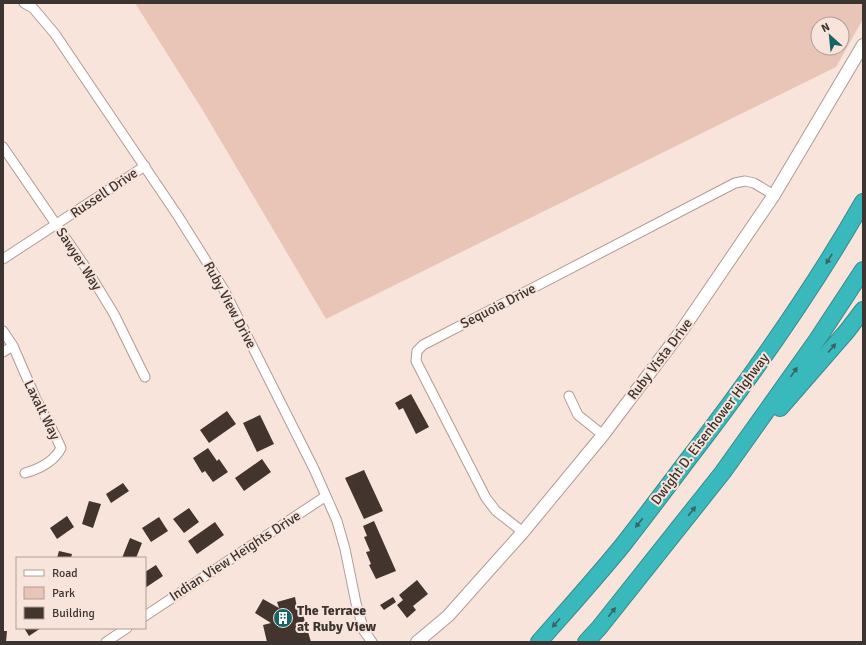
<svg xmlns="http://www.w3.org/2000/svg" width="866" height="645" font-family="Signika,sans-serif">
	<rect width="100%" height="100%" fill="#f9e4dc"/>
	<path fill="#e9c5b7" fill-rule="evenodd" d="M135,3h728v16l-27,48 -510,252 -124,-210zM818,24h24v24h-24z"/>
	<path fill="#44342e" d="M411,394l18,33 -13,7 -13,-26 -4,2 -4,-7z
		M227,411l9,13 -27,19 -9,-13z
		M260,415l14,29 -17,8 -14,-29z
		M208,448l9,13 2,-2 9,13 -15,10 -8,-11 -3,2 -9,-15z
		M262,459l9,13 -27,19 -9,-13z
		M364,470l19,41 -19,8 -19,-41z
		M123,483l6,8 -18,12 -5,-9z
		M89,501l12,3 -8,24 -11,-4z
		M189,508l10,14 -15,11 -11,-14z
		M67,516l7,11 -17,12 -7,-11z
		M159,517l9,14 -17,11 -9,-14z
		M374,521l22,50 -20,8 -7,-14 2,-1 -5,-12 4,-1 -6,-14 3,-1 -4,-10z
		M215,522l9,13 -27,19 -9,-13z
		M130,538l12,5 -6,15h-14z
		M59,551l13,3 -1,4h-14z
		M156,565l7,11 -18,12v-16z
		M417,580l11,14 -15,12 3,4 -9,8 -10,-13 6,-5 -4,-5z
		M295,597l2,11h4l10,34h-44l-4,-17 8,-2 -16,-10 8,-14 16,9 -2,-6z
		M393,597l3,5 -12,8 -4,-5z
		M24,628h17l-12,8z
		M3,631h4l-1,11h-3z"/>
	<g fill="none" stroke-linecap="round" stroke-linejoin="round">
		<g stroke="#af9b94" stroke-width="11">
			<path id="street" d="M24,3l9,5 22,26 123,182 27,43 19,31 90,179 23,52 8,28 11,54 8,28 8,11
				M3,147l83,121 28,46 31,63
				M3,259l142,-93
				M3,331l10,15 23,53 20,38 5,11c-7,14 -22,21 -36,25
				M3,352l10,-6
				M569,396l9,19 25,20
				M523,532l-27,-21 -10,-13 -70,-137 1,-10 6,-6 312,-162 10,-2 9,2 20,12
				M145,616l181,-120
				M106,642l21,-14"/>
		</g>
		<g stroke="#af9b94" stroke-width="14">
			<path id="secondary" d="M417,642l31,-26 75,-84 80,-97 79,-105 92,-135 89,-150"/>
		</g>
		<g stroke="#3a8a8b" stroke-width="18">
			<path id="highway" d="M780,408l67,-77 16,-21
				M539,642c28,-32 56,-63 83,-96 22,-28 43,-56 64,-84 64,-83 125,-169 177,-260
				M586,642l13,-14 124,-156 94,-132 46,-70"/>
		</g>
		<use href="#street" stroke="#fff" stroke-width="9"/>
		<use href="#secondary" stroke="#fff" stroke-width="12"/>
		<use href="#highway" stroke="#39b9bc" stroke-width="16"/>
	</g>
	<defs><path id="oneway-solid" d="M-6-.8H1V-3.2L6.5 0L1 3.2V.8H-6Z"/></defs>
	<g fill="#3b6362">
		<use href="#oneway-solid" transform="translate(829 259) rotate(122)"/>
		<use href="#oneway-solid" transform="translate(832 348) rotate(-49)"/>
		<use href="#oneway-solid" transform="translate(794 372) rotate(-55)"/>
		<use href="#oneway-solid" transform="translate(692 511) rotate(-52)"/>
		<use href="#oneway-solid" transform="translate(639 523) rotate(128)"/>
		<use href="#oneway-solid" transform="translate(612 612) rotate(-52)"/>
		<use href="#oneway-solid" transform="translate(556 623) rotate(132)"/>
	</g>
	<defs>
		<g id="building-disc" transform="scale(1)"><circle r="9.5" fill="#156466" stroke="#f9e4dc"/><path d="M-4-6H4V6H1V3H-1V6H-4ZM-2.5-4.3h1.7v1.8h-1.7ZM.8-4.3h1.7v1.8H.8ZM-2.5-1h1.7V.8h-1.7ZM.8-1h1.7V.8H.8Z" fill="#fff"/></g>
	</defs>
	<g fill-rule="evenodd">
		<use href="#building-disc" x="283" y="618"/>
	</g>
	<g text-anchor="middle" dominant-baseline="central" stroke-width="4" stroke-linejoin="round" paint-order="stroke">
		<g font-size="14" fill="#3c3431" stroke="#f9e4dc">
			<text transform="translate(104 193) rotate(-34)">Russell Drive</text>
			<text transform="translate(79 259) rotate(57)">Sawyer Way</text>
			<text transform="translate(230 305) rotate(62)">Ruby View Drive</text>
			<text transform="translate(498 306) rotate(-27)">Sequoia Drive</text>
			<text transform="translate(660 359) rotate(-53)">Ruby Vista Drive</text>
			<text transform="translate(42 410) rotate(64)">Laxalt Way</text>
			<text transform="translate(710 429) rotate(-53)">Dwight D. Eisenhower Highway</text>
			<text transform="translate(235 556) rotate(-33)">Indian View Heights Drive</text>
		</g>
		<g font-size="14" font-weight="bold" fill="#3c3431" stroke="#f9e4dc" text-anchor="start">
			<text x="297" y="610">The Terrace<tspan x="297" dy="16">at Ruby View</tspan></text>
		</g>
	</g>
	<rect width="866" height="645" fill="none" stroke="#3c3431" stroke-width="8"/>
	<rect x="16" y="557" width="130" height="72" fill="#f9e4dc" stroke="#ad9e98"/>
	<rect x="24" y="570" width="20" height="6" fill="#ffffff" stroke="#ad9e98"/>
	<text x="52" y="577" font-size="12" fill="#3c3431">Road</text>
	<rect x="24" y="587" width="20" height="12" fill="#e9c5b7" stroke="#ad9e98"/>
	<text x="52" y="597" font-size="12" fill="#3c3431">Park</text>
	<rect x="24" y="607" width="20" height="12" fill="#44342e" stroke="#ad9e98"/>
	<text x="52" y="617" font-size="12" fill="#3c3431">Building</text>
	<g transform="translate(830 36) rotate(333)"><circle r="19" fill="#f9e4dc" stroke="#ad9e98"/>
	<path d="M0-3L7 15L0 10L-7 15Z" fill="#156466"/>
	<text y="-6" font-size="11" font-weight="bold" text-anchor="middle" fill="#3c3431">N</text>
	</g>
</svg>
